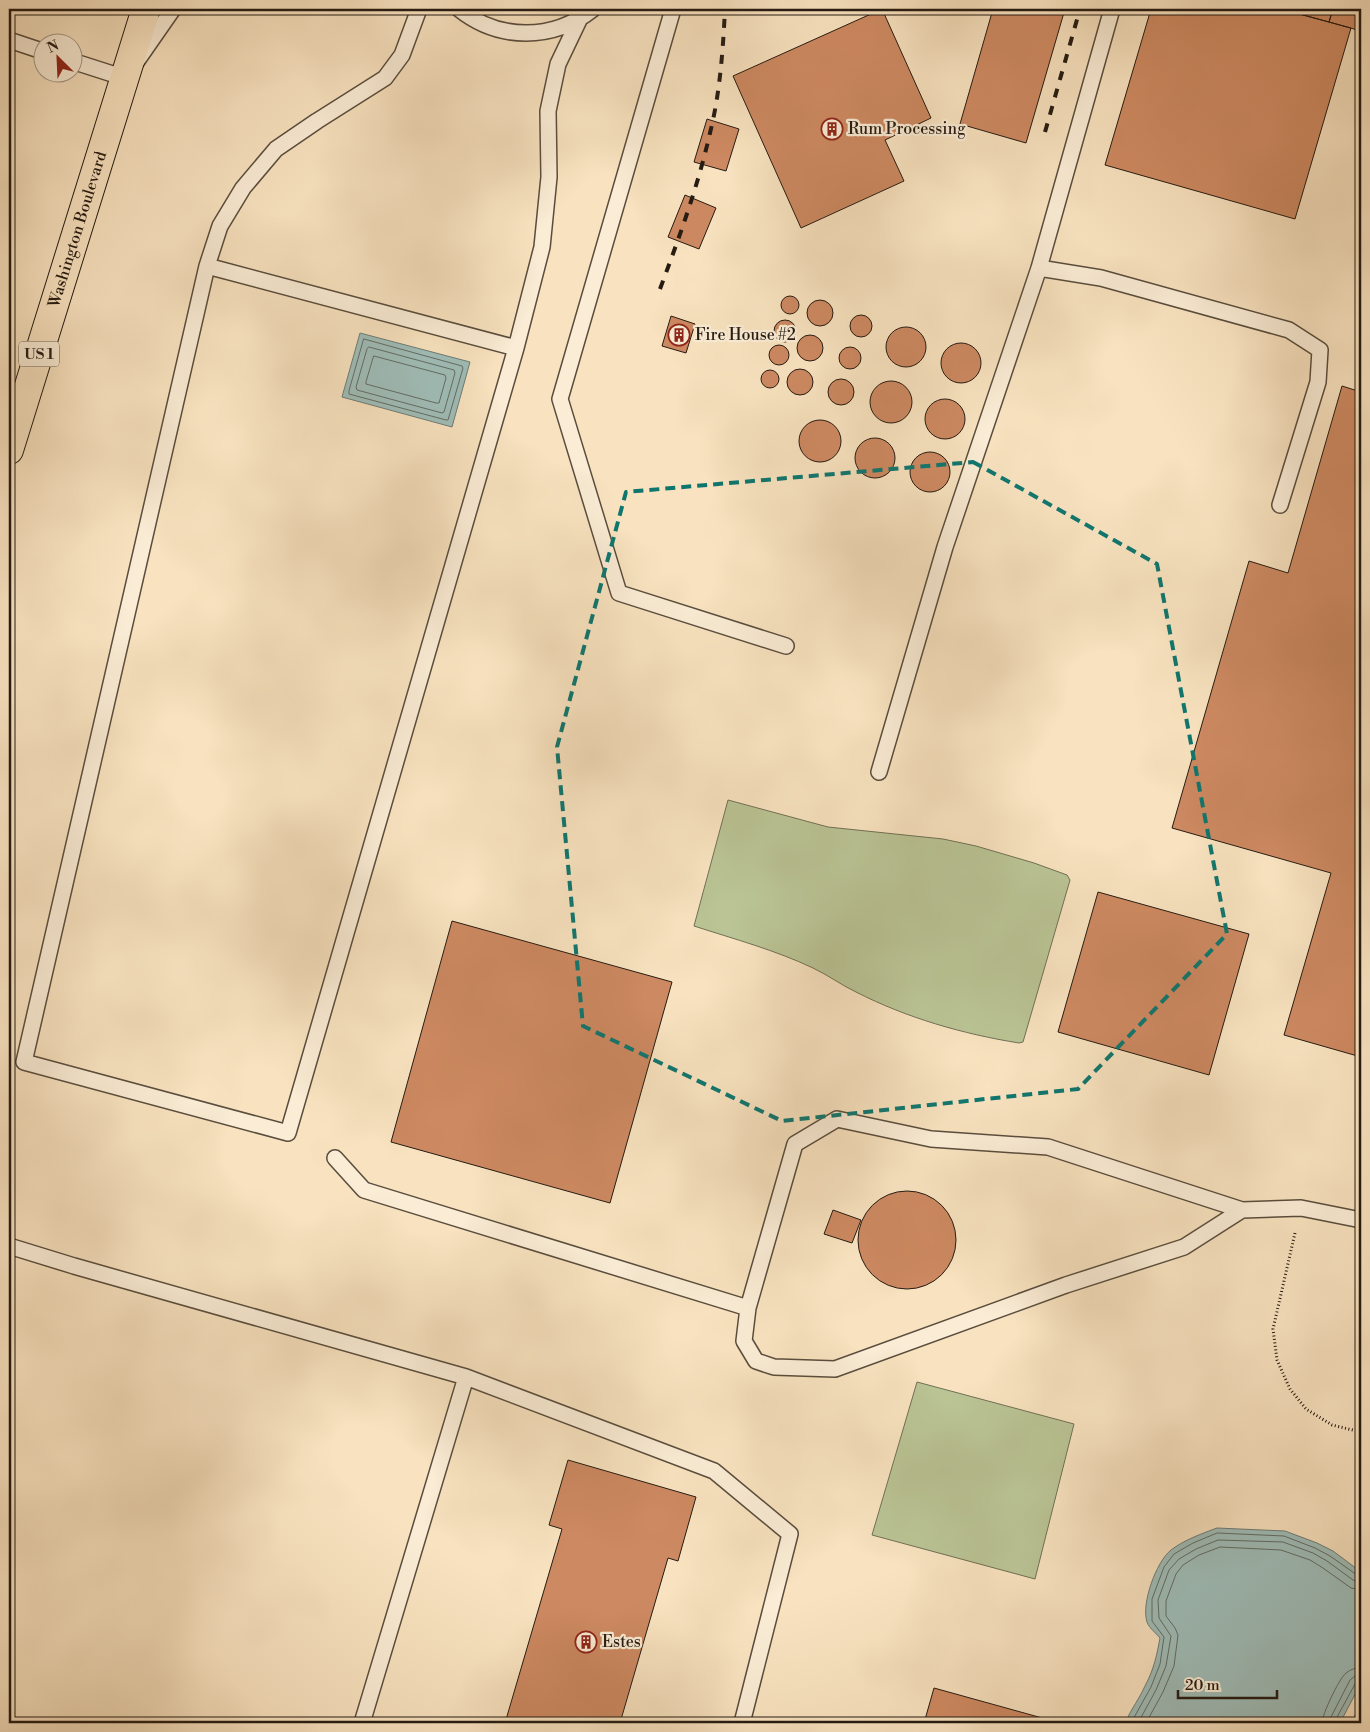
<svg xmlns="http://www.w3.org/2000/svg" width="1370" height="1732" font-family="'Libre Bodoni',serif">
	<rect width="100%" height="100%" fill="#f8e2bf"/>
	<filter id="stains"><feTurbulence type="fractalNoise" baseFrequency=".004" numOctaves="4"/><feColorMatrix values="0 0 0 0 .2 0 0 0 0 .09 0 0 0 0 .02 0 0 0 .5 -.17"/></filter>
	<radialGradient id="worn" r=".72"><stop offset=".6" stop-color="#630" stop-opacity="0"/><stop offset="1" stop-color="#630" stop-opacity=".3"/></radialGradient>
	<path fill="#bac495" stroke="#707054" d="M728,800l100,27 115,12 33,7 58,17 33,12 3,5 -47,162 -4,1c-56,-9 -112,-25 -163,-51 -15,-7 -28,-17 -43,-24 -38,-18 -79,-29 -119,-42z
		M917,1382l157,42 -39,155 -163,-44z"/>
	<path fill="#9fbdb8" stroke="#6e7c76" d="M360,333l110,29 -18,65 -110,-30z
		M1217,1528l68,3 32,12 16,8 28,21v111l-21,40h-215c6,-14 15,-25 21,-39 8,-15 11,-30 14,-46 -4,-5 -11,-10 -13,-16 -6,-18 9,-60 24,-72 13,-10 30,-16 46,-22z"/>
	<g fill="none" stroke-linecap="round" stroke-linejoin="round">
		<path stroke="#626c65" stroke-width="1" d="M364,339l98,27 1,2 -15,52h-2l-97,-26v-3z
			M369,347l85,23 1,3 -11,39 -2,1 -85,-23 -1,-3 11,-38z
			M374,356l71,19 1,3 -7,25h-3l-70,-19v-2z
			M1131,1723l20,-36 9,-23 4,-27 -12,-16v-22l12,-32 10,-13 19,-11 24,-10 67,3 31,12 15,8 27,19 4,1
			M1138,1723l18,-33 10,-24 5,-30 -12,-18 -1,-18 11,-30 10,-11 17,-10 22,-9 65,2 30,11 14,8 26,19 8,2
			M1146,1723l17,-31 11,-26 4,-31 -3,-7 -9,-12v-15l10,-27 7,-9 16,-10 21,-8 61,3 29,10 13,8 28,20 10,2
			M1322,1723c0,-9 17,-44 24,-50 5,-4 10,-5 15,-6
			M1330,1723l1,-6 19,-37 5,-4 6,-1
			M1336,1723v-4l19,-35 6,-3"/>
	</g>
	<path fill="#cd8961" stroke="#251b12" d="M882,9l49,109 -46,22 19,41 -103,47 -68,-152z
		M993,9h72l-39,134 -66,-19z
		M1151,9h130l70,19 -56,191 -190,-54z
		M1281,9h52l-4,13z
		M1333,9h28v22l-32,-9z
		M707,119l32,10 -13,42 -32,-9z
		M685,195l31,13 -17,41 -31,-12z
		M781 305a9 9 0 1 1 18 0a9 9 0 1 1-18 0Z
		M807 313a13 13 0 1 1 26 0a13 13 0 1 1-26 0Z
		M850 326a11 11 0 1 1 22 0a11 11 0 1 1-22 0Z
		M671,316l24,8 -9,29 -24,-7z
		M774 331a11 11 0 1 1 22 0a11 11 0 1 1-22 0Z
		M886 347a20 20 0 1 1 40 0a20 20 0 1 1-40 0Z
		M797 348a13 13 0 1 1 26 0a13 13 0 1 1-26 0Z
		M941 363a20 20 0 1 1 40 0a20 20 0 1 1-40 0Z
		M769 355a10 10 0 1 1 20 0a10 10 0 1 1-20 0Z
		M839 358a11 11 0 1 1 22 0a11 11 0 1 1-22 0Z
		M787 382a13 13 0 1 1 26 0a13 13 0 1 1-26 0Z
		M761 379a9 9 0 1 1 18 0a9 9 0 1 1-18 0Z
		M828 392a13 13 0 1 1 26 0a13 13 0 1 1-26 0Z
		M870 402a21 21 0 1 1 42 0a21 21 0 1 1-42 0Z
		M1342,386l19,6v665l-77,-22 47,-162 -159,-45 77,-267 39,12z
		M925 419a20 20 0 1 1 40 0a20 20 0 1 1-40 0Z
		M799 441a21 21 0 1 1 42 0a21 21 0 1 1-42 0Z
		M855 458a20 20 0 1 1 40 0a20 20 0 1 1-40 0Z
		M910 472a20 20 0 1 1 40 0a20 20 0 1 1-40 0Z
		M1098,892l151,42 -40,141 -151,-43z
		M452,921l220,61 -62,221 -219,-61z
		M858 1240a49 49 0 1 1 98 0a49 49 0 1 1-98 0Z
		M833,1210l28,10 -9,23 -28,-9z
		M568,1460l128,37 -18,64 -10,-3 -48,165h-115l57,-194 -13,-4z
		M934,1688l119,33 -1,2h-128z"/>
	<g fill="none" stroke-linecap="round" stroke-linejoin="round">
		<g stroke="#5a4d3d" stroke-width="18">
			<path id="lane" d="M419,9l-17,46 -17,23 -68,43 -41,28 -33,39 -23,38 -13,40 -183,796 264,71 228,-785 26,-101 7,-70 -1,-66 10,-47 21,-44
				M459,9c40,32 94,32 134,0
				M673,9l-113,390 59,194 167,53
				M9,40l33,11
				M72,61l53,17 48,-69
				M207,266l309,82
				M1039,268l73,-259
				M879,772l66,-225 94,-279 62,10 188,52 31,20 -2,32 -38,123
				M335,1158l29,32 384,118
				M1242,1210l-58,37 -118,38 -231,84 -61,-2 -18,-6 -12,-20 4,-33 47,-164 42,-25 94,20 117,8 194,63 59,-2 60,12
				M9,1246l65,20 392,111 248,94 76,63 -48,189
				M362,1723l104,-346"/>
		</g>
		<g stroke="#251b12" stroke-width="30">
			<g id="primary">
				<path id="s1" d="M9,450l137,-441"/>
			</g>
		</g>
		<path stroke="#251b12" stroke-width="3" stroke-dasharray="1 2.5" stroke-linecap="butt" d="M1295,1233l-22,96 4,31 13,29 16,20 26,16 29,7
			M1352,1723l9,-16"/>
		<use href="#lane" stroke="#faecd5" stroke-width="15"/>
		<use href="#primary" stroke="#f8e2bf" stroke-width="28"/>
		<path stroke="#251b12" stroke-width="4" stroke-dasharray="9 9" stroke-linecap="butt" d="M1045,132l35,-123
			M660,289c19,-51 38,-103 50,-156 10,-40 13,-83 15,-124"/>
	</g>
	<path fill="none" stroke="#0f766e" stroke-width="4" stroke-dasharray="10 6" stroke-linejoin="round" d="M973,462l184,102 70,370 -149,155 -296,32 -199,-95 -26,-279 69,-255z"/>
	<defs>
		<g id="building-ring" transform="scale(1.125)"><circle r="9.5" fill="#faecd5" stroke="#8f2418" stroke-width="1.5"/><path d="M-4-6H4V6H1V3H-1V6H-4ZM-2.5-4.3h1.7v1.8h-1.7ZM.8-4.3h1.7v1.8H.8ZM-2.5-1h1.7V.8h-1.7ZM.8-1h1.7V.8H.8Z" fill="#8f2418"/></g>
	</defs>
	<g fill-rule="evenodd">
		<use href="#building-ring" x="832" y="129"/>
		<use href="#building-ring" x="679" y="335"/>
		<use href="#building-ring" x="586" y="1642"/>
	</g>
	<g text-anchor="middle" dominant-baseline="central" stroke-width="4.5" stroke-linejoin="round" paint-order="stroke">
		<rect fill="#faecd5" stroke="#655a4c" stroke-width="1" x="19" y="341.5" width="40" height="25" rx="4"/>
		<g font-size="15" font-weight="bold" fill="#251b12">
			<text x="39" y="354">US 1</text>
		</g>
		<g font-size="16" fill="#251b12" stroke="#faecd5" text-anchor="start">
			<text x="848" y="129">Rum Processing</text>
			<text x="695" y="335">Fire House #2</text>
			<text x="602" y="1642">Estes</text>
		</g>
		<g font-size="16" fill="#251b12" stroke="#faecd5">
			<text stroke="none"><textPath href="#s1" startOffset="231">Washington Boulevard</textPath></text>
		</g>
	</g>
	<rect width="1370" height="1732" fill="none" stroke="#f8e2bf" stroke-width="30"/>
	<rect x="10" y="10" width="1350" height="1712" fill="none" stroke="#251b12" stroke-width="2.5"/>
	<rect x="15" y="15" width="1340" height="1702" fill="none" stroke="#251b12"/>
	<g transform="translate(58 58) rotate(336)"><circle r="24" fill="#faecd5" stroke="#a59887"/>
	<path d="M0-4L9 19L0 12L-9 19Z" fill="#8f2418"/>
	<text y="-8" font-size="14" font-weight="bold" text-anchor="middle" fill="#251b12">N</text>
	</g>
	<path d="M1178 1690v8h99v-8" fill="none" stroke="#251b12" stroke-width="2.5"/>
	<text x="1185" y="1690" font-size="15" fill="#251b12" stroke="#faecd5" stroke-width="4" paint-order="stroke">20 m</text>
	<rect width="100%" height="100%" filter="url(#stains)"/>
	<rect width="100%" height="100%" fill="url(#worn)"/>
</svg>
